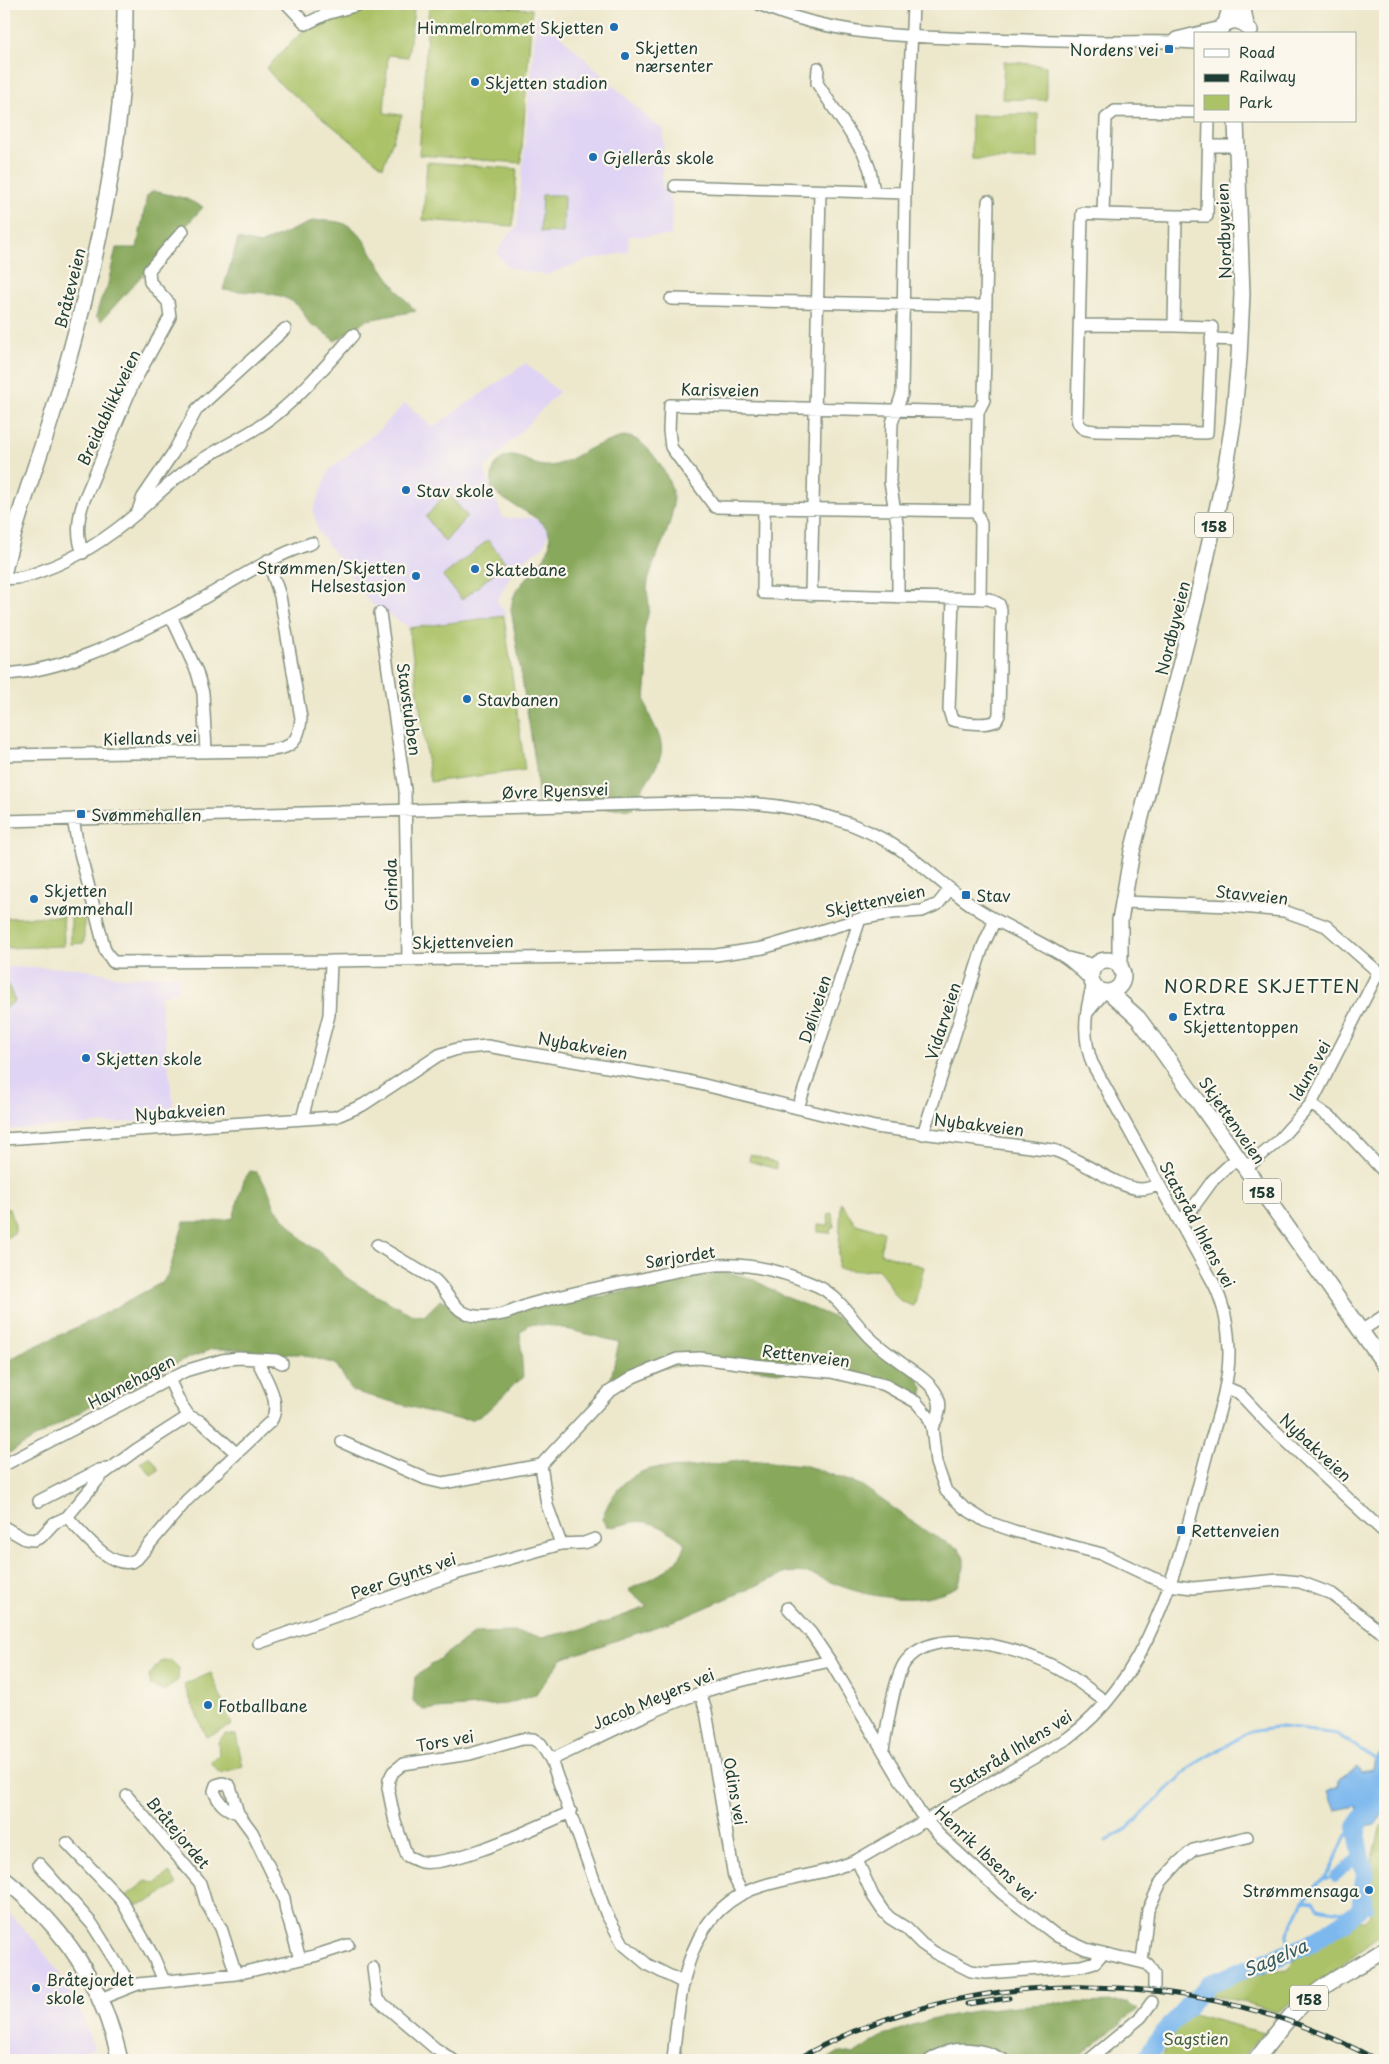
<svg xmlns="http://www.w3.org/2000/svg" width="1389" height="2064" font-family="'Playpen Sans',sans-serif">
	<rect width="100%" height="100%" fill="#fbf7ec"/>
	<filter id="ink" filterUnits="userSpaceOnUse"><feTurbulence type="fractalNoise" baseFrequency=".02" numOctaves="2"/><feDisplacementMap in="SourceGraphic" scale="10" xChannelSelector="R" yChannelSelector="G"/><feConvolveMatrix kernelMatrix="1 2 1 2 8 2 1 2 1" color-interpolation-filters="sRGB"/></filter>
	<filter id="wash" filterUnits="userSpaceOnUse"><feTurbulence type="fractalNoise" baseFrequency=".0096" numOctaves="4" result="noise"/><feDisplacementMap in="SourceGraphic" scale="20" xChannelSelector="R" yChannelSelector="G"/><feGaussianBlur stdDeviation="1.12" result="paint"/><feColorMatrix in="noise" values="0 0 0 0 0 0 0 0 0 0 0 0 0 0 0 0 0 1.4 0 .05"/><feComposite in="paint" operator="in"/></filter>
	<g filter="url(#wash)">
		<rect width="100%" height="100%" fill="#ede8cc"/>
		<path fill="#e0d4f4" d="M537,14l114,107 13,9 -2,55 10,19 -1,32h-42l-1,16 -44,9 -37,14 -35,-6 -10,-8 -5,-8 11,-18 9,-8z
			M526,363l33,29 -75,77 19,49h30l18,9 -8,20 -27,18 -19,36 10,14 -98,12 -38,-23 -53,-73 -5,-20 16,-41 51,-41 25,-26 28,24z
			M4,967l74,1 44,9 58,-2 -2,15 -18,7 15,122 -171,11z
			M4,1911l5,2 26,28 22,29 21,36 16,43 -38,11h-52z"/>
		<path fill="#abc267" stroke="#65804e" d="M376,4h40l-2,5 -6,48 -20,-2 -4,58 18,2 -19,52 -106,-86 -11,-13 38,-38 27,-13z
			M429,4h34l69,5 -11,154 -102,-8z
			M1004,61l42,5v34l-44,-1z
			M1038,114v45h-66l-1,-44z
			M427,162l90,7 -4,57 -90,-6z
			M542,195h22l-1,38 -23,-1z
			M447,492l20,24 -22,26 -19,-25z
			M488,540l18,23 -44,37 -19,-24z
			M504,616l21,154 -95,12 -21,-154z
			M63,916l1,30 -58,2 -1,-30z
			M71,917h13v26l-13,1z
			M4,976l11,25 -11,8z
			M750,1154l26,9v6l-27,-8z
			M841,1203l15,21 28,8 -4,21 44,14 -10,39c-27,-7 -20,-22 -37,-37l-16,2 -23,-2z
			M4,1208l5,1 6,16v7l-11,8z
			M832,1213l2,14 -3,1 -1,5 -12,-1v-8l11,1 -1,-11z
			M150,1456l9,14 -8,5 -11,-13z
			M170,1660l9,8 -1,12 -14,11 -13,-5 -2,-10 11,-14z
			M211,1673l21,52 -26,12 -22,-52z
			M225,1734l11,1 7,32 -24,6 -8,-11 8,-7 -1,-13z
			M1385,1823v109l-31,23 -14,12 -63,45 -36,-11 -40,-7 52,-20 34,-4 10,-11 13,-6 3,-6 25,-14 3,-5 17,-7h7l6,-6v-5l-3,-1 -1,-28 14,-55z
			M169,1872l8,13 -31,18 -15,3 -6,-9 21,-16 10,3z
			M1185,2012l78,21 -22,27h-82z"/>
		<path fill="#88a85c" stroke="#547248" d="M153,191l31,7 19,9 -102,114 -5,-5 5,-17 6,-11 9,-40h21l10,-52z
			M313,221c42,-2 44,9 64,40 12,18 24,35 39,50l-49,9 -32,21 -17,-13 -8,-3c-4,-7 -7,-15 -13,-20 -19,-16 -51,-12 -74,-15l15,-51 22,5z
			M624,436c3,1 8,1 11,3 16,7 37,40 38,58 2,32 -22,60 -26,91 0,6 2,12 2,19 0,9 -5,17 -5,25 -1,13 3,25 3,38 1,13 -4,25 0,38 4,16 17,28 14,46 -3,15 -22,35 -28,54l-94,2 -3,-42 -25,-159c1,-3 1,-8 2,-11 8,-21 37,-35 37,-59 0,-23 -44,-32 -59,-51 1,-11 1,-25 12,-30 15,-7 27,7 41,8 18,2 37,-15 54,-21 8,-3 17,-5 26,-9z
			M250,1171l7,1 11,17 7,19 28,32 20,15 24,23 19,12 45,24 13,2 16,-16 40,16 63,-13 61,-7 110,-23h16l20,5 36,19 75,32 55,46 7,13 -1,8c-49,-20 -91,-21 -143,-24 -22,-2 -45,-6 -68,-7 -34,-2 -69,7 -101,18l9,-41 -65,-16 -25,-2 -9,9 3,45 -7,5 -30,29 -13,7 -21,-1 -100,-27 -16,-27 -30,-8 -4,-2h-20l-45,-5h-24l-32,12 -55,30 -22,7 -100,58v-93l21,-12 63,-29 75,-40 6,-10 15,-50h28l21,-4 11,-38z
			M748,1460l56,5 57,20 69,49 29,15 5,8v11l-6,18c-37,20 -82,13 -120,-1 -21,-8 -28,-15 -52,-12l-102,44 -122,42 -27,36 -29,9 -83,6 -10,-9 2,-24 59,-44 41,-1 29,5 48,-10 55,-20 -19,-17c22,-11 49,-20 58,-46 -15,-13 -37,-27 -57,-21 -9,2 -13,5 -23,3l-4,-7c8,-25 26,-47 54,-51 11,-1 23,0 34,-1 20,-2 39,-5 58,-7z
			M1127,2002l11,7 -62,51h-71l-47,-10 -24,10h-108l13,-8 14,3c12,-7 24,-17 37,-22 75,-29 158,-30 237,-31z"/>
		<path fill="#7cb8ee" stroke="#4e7a91" d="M1385,1747v63l-9,14 -13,2 -12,-6 7,-8 -1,-6 -22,4 -7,-18 10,-5 2,-9 17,-11 4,5 12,-2 2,-11z"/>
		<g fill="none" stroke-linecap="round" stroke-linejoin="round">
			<path stroke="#7cb8ee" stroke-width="3" d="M1106,1841l22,-13 65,-63 56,-33 33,-5 55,7 38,25 10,4
				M1323,1879l12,-2
				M1304,1900l9,1 5,7 36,6
				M1287,1953l1,-19 16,-34 26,-29 15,-34 11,-10"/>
			<path stroke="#7cb8ee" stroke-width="10" d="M1335,1877l25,-22
				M1367,1896l1,12"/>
			<path stroke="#7cb8ee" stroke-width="18" d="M1144,2060l17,-24 47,-52 98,-38 39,-25 15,-12 5,-34 -9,-48 29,-41"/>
		</g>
	</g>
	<g filter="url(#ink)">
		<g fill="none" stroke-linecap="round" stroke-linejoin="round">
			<g stroke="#869280" stroke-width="14">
				<path id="minor" d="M287,4l19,20 20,-10 35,-10
					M759,4c73,32 149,33 227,35 45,1 89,3 133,3 26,0 51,-1 76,1
					M1176,38l45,-11
					M818,68l-1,15 47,71 6,16 4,22
					M1209,146h28
					M675,186l230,7
					M1176,216h31l2,-95
					M671,299l314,7
					M1080,325l94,1 2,-110 -73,-2
					M1174,326l38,1 -5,106 -112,-2c-10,-1 -16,-2 -18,-13l5,-205 21,1 3,-96 9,-7 80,1
					M1211,339l29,1
					M139,508l4,-11 30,-44 24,-44 88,-80
					M764,508l212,3
					M83,553c-7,-17 -5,-36 1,-53l49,-116 37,-67 -2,-15 -18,-20 -1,-12 34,-39
					M4,578c14,2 27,-3 40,-8 36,-13 65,-33 93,-57 19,-17 37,-35 58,-49 30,-20 64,-33 90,-57 25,-22 46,-47 68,-72
					M811,595l9,-404
					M898,597v-68l-8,-47 2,-59 10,-29 3,-201 8,-189
					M953,599l-4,111 3,10c13,3 32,6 44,1l3,-6 2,-105 -2,-6 -10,-5 -226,-6 1,-85 -49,-1 -44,-60 -2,-16 1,-26 308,7
					M980,599l1,-75 -5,-13 2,-99 6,-12 4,-199
					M380,613l25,177 3,169
					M171,616l26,56 6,21 3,58
					M4,674c58,-3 116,-32 167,-58 49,-25 89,-56 141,-73
					M4,755l258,-4c26,-2 37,-5 39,-33l-21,-122 -12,-36
					M73,819l4,22 28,109 8,12 218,-1 385,-6 47,-7 97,-29 32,-6 30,-2 16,-7 12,-15
					M4,821l712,-19c64,0 131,12 185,48 27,19 51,43 78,60 28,18 60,30 87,48 9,6 17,15 25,23
					M1123,902l108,4 53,5 42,15 59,52
					M1068,958l27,7
					M1087,1013l17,-21
					M1311,1104l26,18 48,51
					M798,1108l62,-189
					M302,1119l27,-104 2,-54
					M923,1134l60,-188 12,-26
					M4,1139l331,-22 28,-12 76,-50 18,-6 30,-3 201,35 187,46 178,23c26,8 65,38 87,39 7,0 13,-2 19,-5
					M1246,1168l31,-26 34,-38 68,-133
					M1179,1220l10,-7 24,-33 25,-23
					M377,1245l58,35c11,10 17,27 30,33 10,5 27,4 38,1 9,-2 18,-7 28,-10 36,-10 74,-18 111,-25 24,-6 49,-12 74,-14 33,-2 69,7 99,20 23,9 37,35 54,52 11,11 23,19 35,28 23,16 49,32 28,62
					M1361,1331l24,-16
					M169,1379l11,24 9,13 13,6 34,31
					M1225,1387l14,6 30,32 116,108
					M342,1442l84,37 17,4 98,-18 68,-73 24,-15 44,-18 23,-1 54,7 77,7 54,13 31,17 12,14 4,11 4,36 10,28 17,16 22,14 29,10 88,23 51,24 23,8 17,2 86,-8 21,2 32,12 53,41
					M4,1465l181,-94 37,-11 16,-2 38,2 6,3
					M541,1465l6,40 14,39 23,-1 11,-4
					M39,1501l60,-31 8,-1
					M67,1517c15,15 47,58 70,42l50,-59 84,-79c12,-19 -7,-44 -14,-62
					M4,1527l21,12 9,1 7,-3 13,-14 13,-6 35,-42 34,-25 53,-34
					M788,1608l23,25 19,28 90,152 20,23 63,58 54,42 29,13 62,15 6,10v13
					M259,1643l196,-69 106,-30
					M700,1693l6,18 28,166 8,16
					M883,1749c4,-20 11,-74 23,-88 30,-37 111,-13 147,5 19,9 36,24 53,36
					M551,1760c49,-23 98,-49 149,-67 42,-15 86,-22 130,-32
					M127,1796l73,87 6,20 15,25 15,46
					M571,1812c-33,14 -117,55 -150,50 -4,-1 -9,-4 -14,-6l-12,-34 -7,-34 1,-8 4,-8 10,-8 67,-10 52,-15h11l8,5 10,16 55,153 17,31 25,21 36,18
					M238,1813c-14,-4 -19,-10 -24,-22l2,-6 7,-2 7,3 8,27 14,19 32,66 2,13 14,48
					M67,1843l55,58 32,57 10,23
					M857,1860l16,36 10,15 7,7 16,10 16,16 13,9 36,18 15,2 95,-7 14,-4 8,-9
					M39,1864l53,60 39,62
					M1142,1961l6,-51 13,-28 18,-20 14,-12 54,-13
					M373,1968l4,31 59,50 17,11
					M100,1999l38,-15 98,-10 78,-18 34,-11
					M673,2060c7,-67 11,-151 89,-174 32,-10 64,-12 95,-26l211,-122c86,-62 113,-185 138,-281 9,-33 23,-69 23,-104 0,-24 -5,-48 -15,-69l-122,-221c-10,-27 -7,-52 1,-79
					M930,2060c22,-16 51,-13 74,0
					M1089,2060l52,-43 11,-15"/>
			</g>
			<g stroke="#869280" stroke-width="18">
				<path id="major" d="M1242,4l4,21 4,6
					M1226,23l5,-19
					M1218,34c5,-13 17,-17 28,-9
					M4,571c12,-55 34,-108 50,-162 39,-131 72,-267 71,-405
					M1091 976a16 16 0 1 1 32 0a16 16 0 1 1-32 0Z
					M1120,968v-48l12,-68 65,-252 27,-122 9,-55 6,-65 3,-64 -6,-173
					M1109,992l29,26 20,27 227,320
					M4,1879c61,49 98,104 116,181
					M1256,2060c20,-26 39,-53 66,-72 20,-15 43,-24 63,-39"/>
			</g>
			<use href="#minor" stroke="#fff" stroke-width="11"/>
			<use href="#major" stroke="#fff" stroke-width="15"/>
			<g stroke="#1f3d34" stroke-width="5">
				<path id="rail" d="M967,2004l42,-6
					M796,2060c173,-100 407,-95 581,0"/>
			</g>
			<use href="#rail" stroke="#fbf7ec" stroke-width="3" stroke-dasharray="9" stroke-linecap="butt"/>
		</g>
	</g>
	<g fill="#1f6fb2" stroke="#fbf7ec" stroke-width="2">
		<circle cx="614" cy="27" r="5"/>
		<rect x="1164" y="44" width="10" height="10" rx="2.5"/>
		<circle cx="625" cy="56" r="5"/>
		<circle cx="475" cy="82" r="5"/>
		<circle cx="593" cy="157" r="5"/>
		<circle cx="406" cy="490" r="5"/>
		<circle cx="475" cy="569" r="5"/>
		<circle cx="416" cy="576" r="5"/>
		<circle cx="467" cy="699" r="5"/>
		<rect x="76" y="809" width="10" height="10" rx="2.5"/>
		<rect x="961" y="890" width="10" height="10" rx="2.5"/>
		<circle cx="34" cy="899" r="5"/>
		<circle cx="1173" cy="1017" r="5"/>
		<circle cx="86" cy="1058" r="5"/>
		<rect x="1176" y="1525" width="10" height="10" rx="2.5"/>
		<circle cx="208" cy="1705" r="5"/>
		<circle cx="1369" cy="1890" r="5"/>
		<circle cx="36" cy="1988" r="5"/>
	</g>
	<g text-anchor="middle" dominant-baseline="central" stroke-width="4.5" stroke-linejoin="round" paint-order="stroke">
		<g fill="#fbf7ec" stroke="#61756b" stroke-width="1">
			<rect x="1195" y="512.5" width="38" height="25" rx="4"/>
			<rect x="1243" y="1178.5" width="38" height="25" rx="4"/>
			<rect x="1290" y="1985.5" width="38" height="25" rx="4"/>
		</g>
		<g font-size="15" font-weight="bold" fill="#1f3d34">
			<text x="1214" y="525">158</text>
			<text x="1262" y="1191">158</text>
			<text x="1309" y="1998">158</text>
		</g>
		<g font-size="16" fill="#1f3d34" stroke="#fbf7ec" text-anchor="start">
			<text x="604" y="27" text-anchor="end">Himmelrommet Skjetten</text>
			<text x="635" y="47">Skjetten<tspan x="635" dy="18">nærsenter</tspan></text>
			<text x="1159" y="49" text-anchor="end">Nordens vei</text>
			<text x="485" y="82">Skjetten stadion</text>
			<text x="603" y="157">Gjellerås skole</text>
			<text x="416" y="490">Stav skole</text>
			<text x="406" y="567" text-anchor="end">Strømmen/Skjetten<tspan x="406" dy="18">Helsestasjon</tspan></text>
			<text x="485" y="569">Skatebane</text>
			<text x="477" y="699">Stavbanen</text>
			<text x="91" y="814">Svømmehallen</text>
			<text x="44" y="890">Skjetten<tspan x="44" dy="18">svømmehall</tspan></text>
			<text x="976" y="895">Stav</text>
			<text x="1183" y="1008">Extra<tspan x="1183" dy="18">Skjettentoppen</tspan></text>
			<text x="96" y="1058">Skjetten skole</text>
			<text x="1191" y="1530">Rettenveien</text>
			<text x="218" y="1705">Fotballbane</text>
			<text x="1359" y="1890" text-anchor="end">Strømmensaga</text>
			<text x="46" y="1979">Bråtejordet<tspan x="46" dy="18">skole</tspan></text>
		</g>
		<g font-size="16" fill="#1f3d34" stroke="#fbf7ec">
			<text transform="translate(1223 231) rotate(-92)">Nordbyveien</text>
			<text transform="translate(69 288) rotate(-76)">Bråteveien</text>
			<text transform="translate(720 389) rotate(1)">Karisveien</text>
			<text transform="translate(108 407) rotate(-65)">Breidablikkveien</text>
			<text transform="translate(1172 628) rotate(-76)">Nordbyveien</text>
			<text transform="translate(410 709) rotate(82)">Stavstubben</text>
			<text transform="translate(150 737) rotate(-2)">Kiellands vei</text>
			<text transform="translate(555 790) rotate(-2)">Øvre Ryensvei</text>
			<text transform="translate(390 885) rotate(-91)">Grinda</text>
			<text transform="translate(1252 894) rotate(6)">Stavveien</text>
			<text transform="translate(875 900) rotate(-12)">Skjettenveien</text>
			<text transform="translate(463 941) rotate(-1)">Skjettenveien</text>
			<text transform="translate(814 1009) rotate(-72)">Døliveien</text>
			<text transform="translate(942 1021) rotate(-72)">Vidarveien</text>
			<text transform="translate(583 1045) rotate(10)">Nybakveien</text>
			<text transform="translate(1309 1070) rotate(-61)">Iduns vei</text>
			<text transform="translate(180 1111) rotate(-4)">Nybakveien</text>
			<text transform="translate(1233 1120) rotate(55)">Skjettenveien</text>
			<text transform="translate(979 1124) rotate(7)">Nybakveien</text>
			<text transform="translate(1198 1224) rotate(62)">Statsråd Ihlens vei</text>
			<text transform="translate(680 1256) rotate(-9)">Sørjordet</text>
			<text transform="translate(806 1355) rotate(7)">Rettenveien</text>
			<text transform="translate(131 1381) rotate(-28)">Havnehagen</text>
			<text transform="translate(1316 1447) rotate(43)">Nybakveien</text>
			<text transform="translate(403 1575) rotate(-19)">Peer Gynts vei</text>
			<text transform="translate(653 1698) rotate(-23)">Jacob Meyers vei</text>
			<text transform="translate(445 1740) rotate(-10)">Tors vei</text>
			<text transform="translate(1010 1751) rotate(-32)">Statsråd Ihlens vei</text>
			<text transform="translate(736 1791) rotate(80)">Odins vei</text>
			<text transform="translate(179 1832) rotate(50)">Bråtejordet</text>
			<text transform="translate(986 1853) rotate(43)">Henrik Ibsens vei</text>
		</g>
		<g font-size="16" fill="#425e41" stroke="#fbf7ec">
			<text x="1196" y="2038">Sagstien</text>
		</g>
		<g font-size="18" letter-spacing="1" fill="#1f3d34" stroke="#fbf7ec">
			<text x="1262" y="985">NORDRE SKJETTEN</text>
		</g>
		<g font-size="18" font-style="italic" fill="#365c62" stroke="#fbf7ec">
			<text transform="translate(1275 1957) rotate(-23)">Sagelva</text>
		</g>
	</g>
	<rect width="1389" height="2064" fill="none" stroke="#fbf7ec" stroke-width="20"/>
	<rect x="1194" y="32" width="162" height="90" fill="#fbf7ec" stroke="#a3ada2"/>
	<rect x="1204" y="49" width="25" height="8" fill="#ffffff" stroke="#a3ada2"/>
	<text x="1239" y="58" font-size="15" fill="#1f3d34">Road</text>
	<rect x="1204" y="74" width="25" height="8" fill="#1f3d34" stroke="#a3ada2"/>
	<text x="1239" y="82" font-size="15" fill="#1f3d34">Railway</text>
	<rect x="1204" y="95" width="25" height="15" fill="#abc267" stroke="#a3ada2"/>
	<text x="1239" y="108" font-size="15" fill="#1f3d34">Park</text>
</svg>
